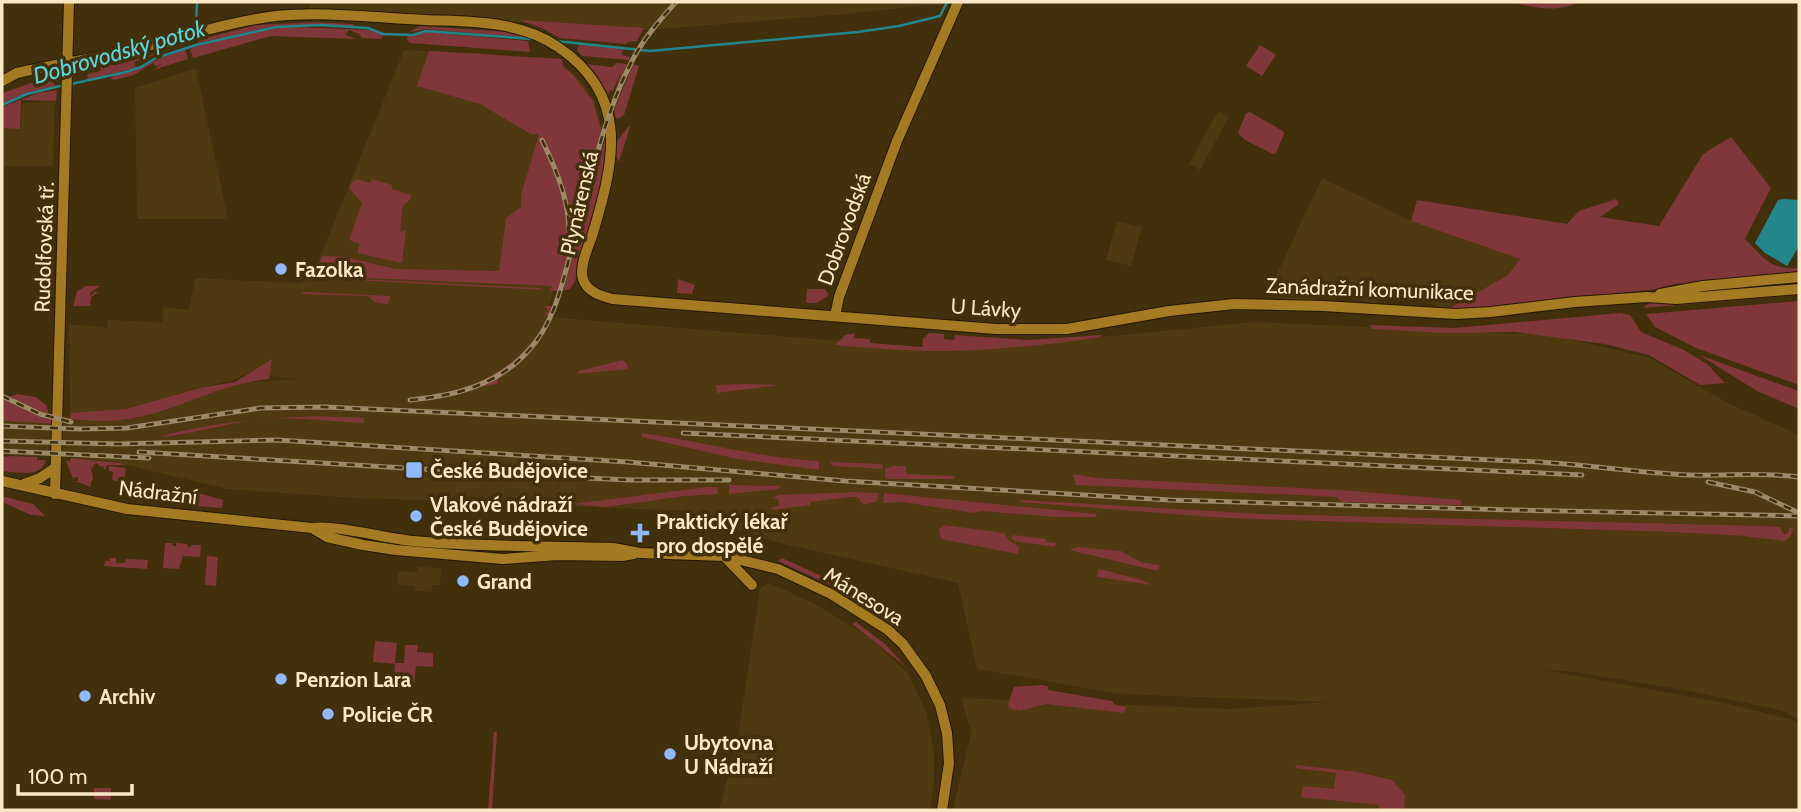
<svg xmlns="http://www.w3.org/2000/svg" width="1801" height="812" font-family="Cabin,sans-serif">
	<rect width="100%" height="100%" fill="#422f0b"/>
	<path fill="#4e3910" d="M310,2h633l-1,4 -14,-1 -81,9 -198,16 -340,-21z
		M404,50l75,3 19,2 10,6 55,4 20,18 11,17 9,32 -53,171 -2,14 377,31h62l267,-26 295,13 99,22 80,46 71,32v285l-16,-9 -98,-21 -118,-19 -23,-1 186,34 63,16 6,4v86h-846l18,-78 -10,-34 269,11 98,-7 -209,-8 -142,-25 -19,-86 -183,-41 -87,-31 -349,-14 -112,-8 -108,-26 -45,-6 -72,-2v-36l21,-7 -21,-13v-6l42,19 31,7 27,1 138,-37 57,-4 -28,-3 2,-15 -36,19 -40,9 -69,21 -56,3 -1,-89 38,4 1,-8 54,2 1,-15 26,3 6,-32 105,5 12,-6z
		M196,68l32,151h-91l-2,-131z
		M55,102l-2,64h-50l-1,13v-53h19l1,-23z
		M1218,111l11,6 -29,53 -11,-6z
		M1322,178l89,43 109,38 -11,16 -63,34 -62,-19 -8,14 -46,-11 -16,8 -48,-4z
		M1117,221l25,6 -11,39 -25,-6z
		M418,567l23,1 -1,17h-7l-2,7 -16,-1v-5l-18,-1 1,-14 18,1z
		M769,583l44,20 35,21 24,16 36,33 18,38 8,41v34l-4,24h-211l19,-73 22,-148z"/>
	<path fill="#7f3739" d="M1511,2h68c-23,11 -44,6 -68,0z
		M519,20l110,7 15,1 -7,13 -9,1 -2,2 -66,-6 -18,-10z
		M314,22l39,2v2h-78l-77,17v-3l58,-15z
		M420,26l91,6 16,6 -101,-9 -16,3z
		M291,27l79,3 13,4 -1,5 -20,-1 -3,-4 -10,-4 -4,5 12,4 -86,-3 -78,22 -3,-9c31,-14 67,-19 101,-22z
		M427,32l101,9 2,11 -120,-9 -3,-3 1,-4z
		M184,45l-50,17 2,6 -48,11 -1,-5 14,-3 -1,-4 24,-4z
		M579,45l44,4 -1,6 8,2 -1,3 -47,-4 -5,-6z
		M1260,45l16,10 -14,21 -16,-10z
		M185,49l3,10 -35,11 9,-6 -6,2 -3,-3 -19,12 -20,5 -4,-2z
		M429,51l133,8 1,8 10,8 20,26 9,32 -42,158h-11l3,-5 -231,-10 -5,-6 6,-14 24,1 49,12 104,2 7,-53 15,-11v-12l18,-61h-8l-51,-30 -63,-18z
		M617,63l10,1 -12,27 7,-22 -9,22 -3,-1 -2,5 -11,-19 -10,-12 25,3z
		M633,64l6,2 -15,49 -6,4 -3,-2 -1,-7z
		M46,78l6,1 3,7 -26,6 -27,12v-11z
		M57,90l-1,11 -35,-1 -1,29 -18,-1v-21l36,-14z
		M1250,112l33,19 1,3 -8,19 -3,1 -28,-14 -7,-7 8,-20z
		M629,126l1,1 -11,35c-10,-17 1,-24 10,-36z
		M607,132l-3,43 -29,106 -5,8 -7,2z
		M1731,137l40,51 -26,51c19,19 25,31 54,29v5l-125,11 -17,5 -162,18 -47,2 60,-34 12,-16 -109,-38 6,-21 150,24 12,-13 37,-12 3,5 -19,13 59,9 44,-72z
		M357,179l13,4 2,-4 20,6v4l19,6 -1,5 -7,5 -3,27 6,-2 -4,33 -45,-10 3,-9 -11,-4 13,-37 -13,-15 3,-6z
		M337,278l202,10 5,2 -210,-11z
		M678,279l17,6 -3,9 -15,-1z
		M86,286h14l-10,7v3l4,-4h5l-8,5 -1,9h-17l4,-15z
		M807,289h18l4,6 -12,8h-11z
		M303,292l87,4 -2,8 -11,-1 -10,-7 -65,-2z
		M1799,293v2l-156,13c9,-9 25,-4 36,-4 40,-2 80,-7 120,-11z
		M1799,301v84l-103,-37 -41,-21 -9,-13z
		M545,306h9l2,5c-14,29 -31,48 -57,67l-2,6 -42,7c40,-13 74,-35 93,-74l-3,-3 3,-3z
		M1620,313l10,2 11,17 43,18 23,14 18,19 -25,2 -51,-30 -44,-11 -90,-12 -73,1 -69,-4 -4,-4 85,3z
		M855,333l-1,5 16,1v4l52,4 1,-8 6,-6 15,1v5l10,1 1,-5 73,5 74,-5 -1,2c-41,6 -83,11 -124,13 -47,3 -95,-1 -142,-5l10,-10z
		M1699,355l100,36v18l-42,-18z
		M272,359l-3,20c-50,5 -92,32 -140,40 -20,3 -40,2 -59,0l1,-6 55,-4 74,-21 35,-6z
		M622,360l5,3 1,6 -51,5 2,-3z
		M748,384l31,1 -62,8 -1,-8z
		M17,394l19,3 11,9 1,7 -16,-5 -22,-11z
		M2,399l39,18 20,5 -1,2 -58,-3z
		M315,416l49,2v5c-36,-2 -73,-7 -109,-3 -30,4 -60,13 -91,17l-2,-1c51,-14 101,-17 153,-20z
		M642,433c59,8 117,25 177,28v9l-82,-11 -95,-22z
		M12,456l25,1v3h9c-5,19 -29,12 -44,11v-14z
		M71,458l48,5 8,2h-20l-2,6 -1,-4 -5,-1 -2,-3 -4,2v5l-3,-6 3,14 -3,8 3,2 -18,-7h3v-4h-4v4l-8,-20h4z
		M830,462l52,2 1,5 -50,-3z
		M109,466l17,2 -2,15 -12,-3 1,-8 -4,-1z
		M892,466h14v6l2,2 46,2v3h-67l-2,-2v-8z
		M1073,474l24,4 242,12 122,10v5l-119,-3 -6,-5 -18,-1 -242,-11z
		M729,485l51,1 -2,3 -49,5z
		M707,487h10l1,7 -33,2 -79,11 -34,-3z
		M193,489h3l-1,3 28,8 -1,8 -25,-2v-2l-7,-3 -1,-9 3,1z
		M855,492l24,1 -3,9 -13,3 -5,-8h-7l-41,5v3l-38,5v-2l7,-3 -1,-6 -7,-1 8,-3z
		M884,493l213,21 -1,3h-38l-78,-6 -6,2 -72,-11 -19,1z
		M2,496l31,8 12,12 -14,-1 -29,-13z
		M1022,500l240,14 502,12 16,1 4,8 4,-2 1,-5 5,-1 -4,10 -5,4 -41,-5 -71,-4 -448,-14 -206,-16z
		M944,525l60,8 4,7 11,7 -1,7 -77,-15 -2,-10z
		M1014,535l32,4v3l10,1 -1,4 -41,-6 -3,-4z
		M165,543h7l1,3h3v-3l11,1 1,3h3v-2h10l-1,12 -17,-1 -4,13 -16,-1z
		M1078,547l43,4 20,11 19,3 -2,6 -89,-21z
		M207,556l11,1 -2,29 -11,-1z
		M110,558h6v5h9l1,-4 22,1 -1,9 -43,-3 1,-5h5z
		M782,558l66,30 13,11 -83,-38z
		M1099,569l43,11 11,5 -56,-8z
		M856,622l29,22 21,23 -54,-43z
		M375,641l22,2 -2,20h9l1,-18h13l-1,7 16,1v14l-17,-1 -2,19 -12,-2 -1,3 -8,-1 2,-21 -22,-2z
		M1042,685l6,1v4l64,11 3,4 11,2 -2,6 -78,-9 -27,7 -10,-3 -1,-4 6,-17z
		M494,732h3l-5,78h-4z
		M1296,765l62,7 34,8 13,15 -1,15h-26l1,-5 -78,-8 2,-11 31,3 2,-16 -41,-5z
		M94,788h17v12l-17,-1z"/>
	<path fill="#22878d" d="M1784,199l15,1v46l-12,20 -22,-13 -10,-10 23,-43z"/>
	<g fill="none" stroke-linecap="round" stroke-linejoin="round">
		<path stroke="#22878d" stroke-width="2.5" d="M196,30l1,-28
			M556,41l94,10 208,-19 41,-6 41,-10 7,-14
			M71,84l55,-12 15,-5 15,-9 40,-13 80,-18 44,-2 48,3 15,6 30,1 13,-4 106,8
			M2,105l25,-11 37,-9"/>
		<g stroke="#241904" stroke-width="12">
			<path id="major" d="M2,81l15,-8c40,-9 80,-15 120,-24 46,-12 91,-27 139,-33 50,-5 99,2 149,4 45,2 94,0 133,27 73,49 56,115 35,186 -4,13 -14,32 -10,46 4,13 18,17 29,20l384,30h71l102,-18 65,-7 89,2 133,8 35,-2 84,-10 72,-5 29,2 123,-10
				M1660,294l43,-8 96,-9
				M835,316l4,-19 58,-156 61,-139
				M2,481l125,28 185,19c27,-3 71,10 101,13 67,6 134,5 200,7l27,5 84,3 54,13 53,25 57,36 15,14 23,32 14,29 7,28 2,30 -7,47
				M24,484l16,-6 15,-10
				M55,494l14,-492
				M312,528l15,9 36,8 33,5 107,9 55,-4 64,1 12,-2
				M724,556l28,29"/>
		</g>
		<use href="#major" stroke="#a47a22" stroke-width="10"/>
		<g stroke="#9c8967" stroke-width="5">
			<path id="rail" d="M542,140c16,33 29,65 27,102
				M2,396l38,18 31,8
				M410,400c45,-4 88,-15 119,-50 26,-29 33,-66 43,-102 18,-62 30,-130 60,-187 11,-22 28,-41 44,-59
				M2,426l78,3 47,-1 134,-20 63,-1 1215,55c51,3 101,11 152,13 36,1 72,-3 108,2
				M683,433l899,42
				M2,441l116,3 159,-4 351,22 217,19 325,19 342,10 287,6
				M2,451l147,7
				M139,452l400,24 92,4h98
				M1708,482l47,10 44,21"/>
		</g>
		<use href="#rail" stroke="#422f0b" stroke-width="2.5" stroke-dasharray="8" stroke-linecap="butt"/>
	</g>
	<g fill="#90b8fd" stroke="#422f0b" stroke-width="2.5">
		<circle cx="281" cy="269" r="7"/>
		<rect x="405" y="461" width="18" height="18" rx="3.5"/>
		<circle cx="416" cy="516" r="7"/>
		<path d="M636.5 522.5h7v7h7v7h-7v7h-7v-7h-7v-7h7z"/>
		<circle cx="463" cy="581" r="7"/>
		<circle cx="281" cy="679" r="7"/>
		<circle cx="85" cy="696" r="7"/>
		<circle cx="328" cy="714" r="7"/>
		<circle cx="670" cy="754" r="7"/>
	</g>
	<g text-anchor="middle" dominant-baseline="central" stroke-width="7" stroke-linejoin="round" paint-order="stroke">
		<g font-size="21" fill="#fae7c6" stroke="#422f0b">
			<text transform="translate(579 203) rotate(-77)">Plynárenská</text>
			<text transform="translate(844 229) rotate(-70)">Dobrovodská</text>
			<text transform="translate(44 247) rotate(-88)">Rudolfovská tř.</text>
			<text transform="translate(1370 289) rotate(2)">Zanádražní komunikace</text>
			<text transform="translate(986 308) rotate(4)">U Lávky</text>
			<text transform="translate(158 492) rotate(7)">Nádražní</text>
			<text transform="translate(864 596) rotate(32)">Mánesova</text>
		</g>
		<g font-size="21" font-weight="bold" fill="#fae7c6" stroke="#422f0b" text-anchor="start">
			<text x="295" y="269">Fazolka</text>
			<text x="430" y="470">České Budějovice</text>
			<text x="430" y="504">Vlakové nádraží<tspan x="430" dy="24">České Budějovice</tspan></text>
			<text x="656" y="521">Praktický lékař<tspan x="656" dy="24">pro dospělé</tspan></text>
			<text x="477" y="581">Grand</text>
			<text x="295" y="679">Penzion Lara</text>
			<text x="99" y="696">Archiv</text>
			<text x="342" y="714">Policie ČR</text>
			<text x="684" y="742">Ubytovna<tspan x="684" dy="24">U Nádraží</tspan></text>
		</g>
		<g font-size="23" font-style="italic" fill="#56d6de" stroke="#422f0b">
			<text transform="translate(119 52) rotate(-16)">Dobrovodský potok</text>
		</g>
	</g>
	<rect width="1801" height="812" fill="none" stroke="#fae7c6" stroke-width="7"/>
	<path d="M18 784v10h114v-10" fill="none" stroke="#fae7c6" stroke-width="3.5"/>
	<text x="28" y="784" font-size="21" fill="#fae7c6" stroke="#422f0b" stroke-width="5" paint-order="stroke">100 m</text>
</svg>
